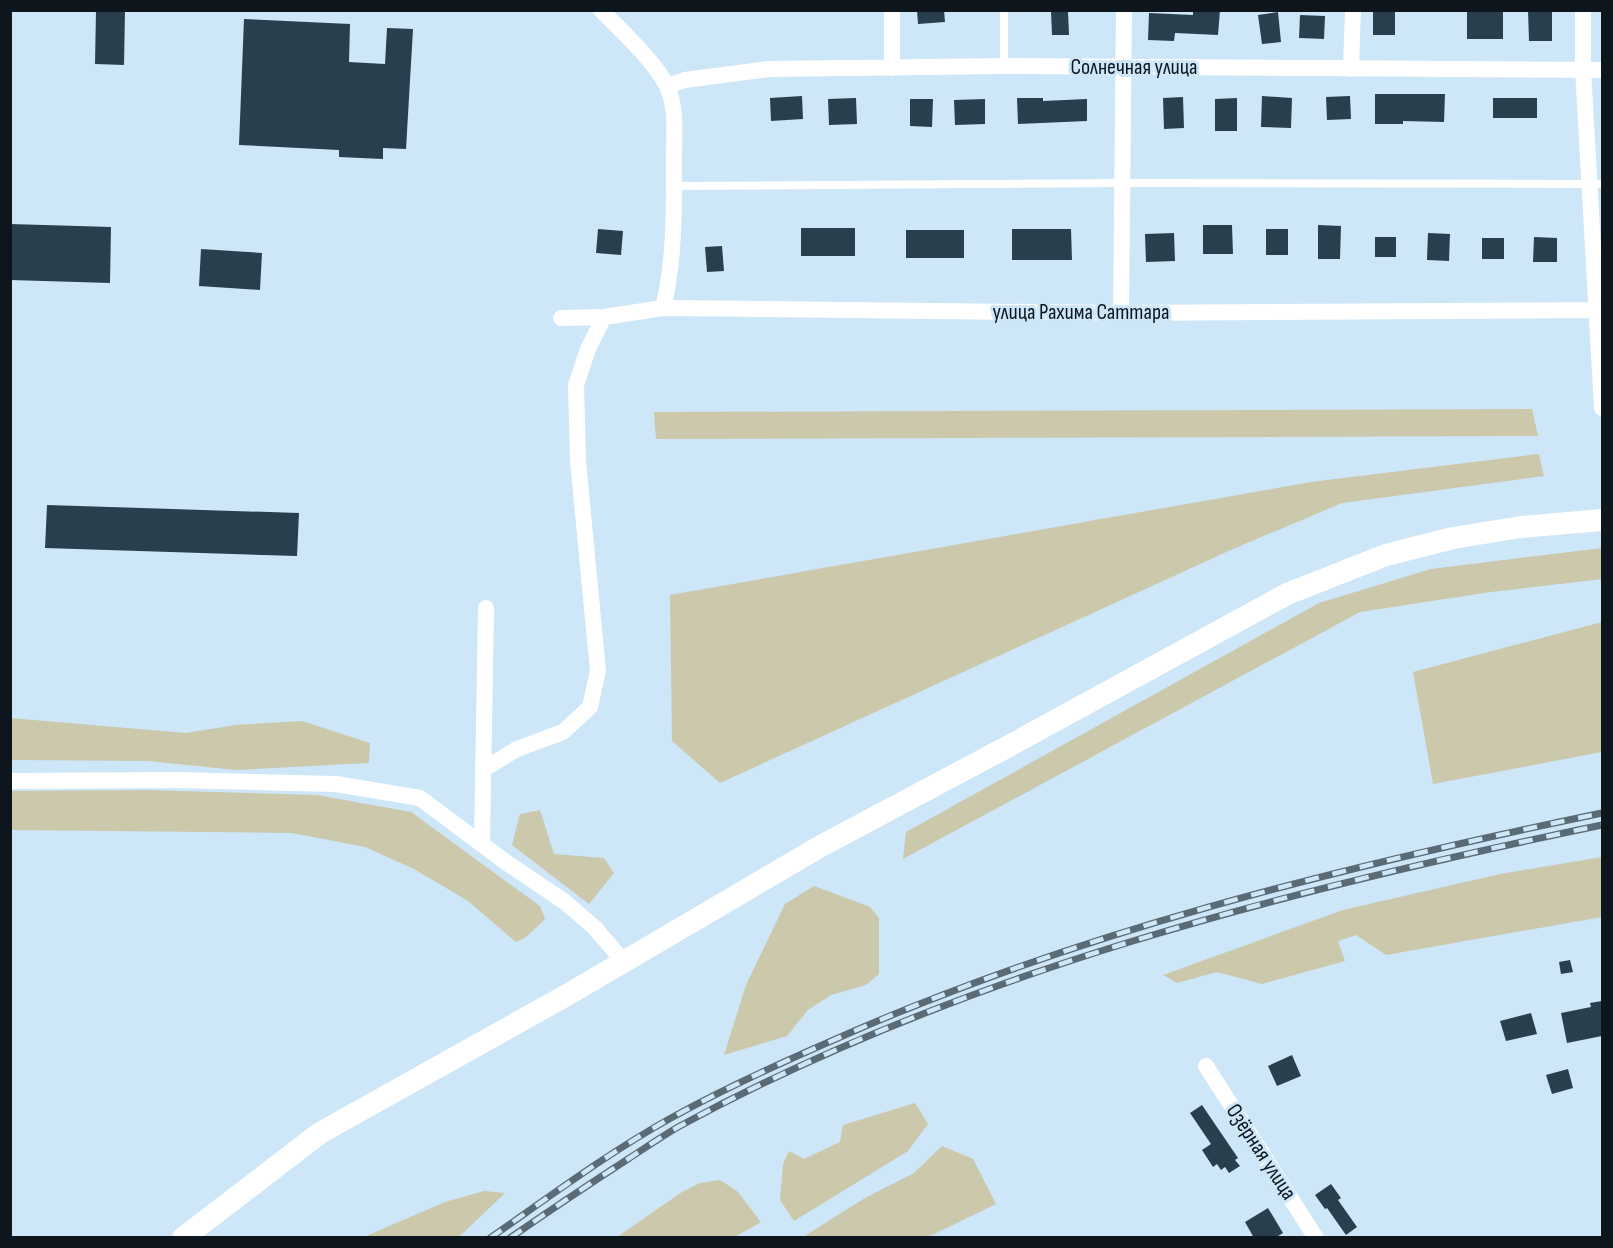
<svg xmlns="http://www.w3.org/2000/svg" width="1613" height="1248" viewBox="0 0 1613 1248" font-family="'Sofia Sans Condensed',sans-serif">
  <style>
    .green { fill: #cbc8ac }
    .building { fill: #2a3f4d }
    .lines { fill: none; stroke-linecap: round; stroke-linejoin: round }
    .service { stroke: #fff; stroke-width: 8 }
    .minor { stroke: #fff; stroke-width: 16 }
    .secondary { stroke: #fff; stroke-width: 22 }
    .rail-casing { stroke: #5b6b76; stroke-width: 7 }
    .rail { stroke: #cde6f8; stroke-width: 4.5; stroke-dasharray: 14; stroke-linecap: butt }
    .labels { text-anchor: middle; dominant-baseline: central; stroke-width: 6; stroke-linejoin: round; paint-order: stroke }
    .street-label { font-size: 22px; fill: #0d161d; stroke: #cde6f8 }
  </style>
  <rect width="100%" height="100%" fill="#cde6f8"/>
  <path class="green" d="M 1532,409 L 1538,436 L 656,439 L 654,412 Z
    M 1539,454 L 1544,476 L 1342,503 L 1233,549 L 720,783 L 672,741 L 670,595 L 1311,482 Z
    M 1602,548 L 1602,579 L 1491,592 L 1360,612 L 903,859 L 906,832 L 1319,603 L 1431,569 Z
    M 1602,622 L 1602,752 L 1433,784 L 1413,672 Z
    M 10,718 L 186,733 L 235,725 L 302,721 L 370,743 L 369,763 L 236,770 L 148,761 L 11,760 Z
    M 148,790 L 317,795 L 411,812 L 540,906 L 545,919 L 525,938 L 516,942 L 468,901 L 414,869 L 365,847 L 292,833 L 11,830 L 11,791 Z
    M 540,810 L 554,854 L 604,858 L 614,873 L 589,904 L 512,845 L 520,814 Z
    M 1602,857 L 1602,917 L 1386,955 L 1356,935 L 1338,941 L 1345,961 L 1262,984 L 1217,972 L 1177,983 L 1163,975 L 1343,910 L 1500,874 Z
    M 814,886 L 870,907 L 879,918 L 879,974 L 866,985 L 831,995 L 808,1010 L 787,1036 L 724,1055 L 746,985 L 785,904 Z
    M 915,1103 L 928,1124 L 908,1151 L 794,1221 L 780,1200 L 783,1164 L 789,1151 L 804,1159 L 840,1142 L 843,1125 Z
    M 942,1146 L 973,1159 L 996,1204 L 928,1237 L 803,1237 L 865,1198 L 914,1173 Z
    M 720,1180 L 737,1191 L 761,1222 L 735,1237 L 617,1237 L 682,1192 L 700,1183 Z
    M 484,1191 L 505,1193 L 459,1237 L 364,1237 L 445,1202 Z"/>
  <path class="building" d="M 96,10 L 125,10 L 124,65 L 95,64 Z
    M 917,10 L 944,10 L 945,22 L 918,24 Z
    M 1193,10 L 1220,10 L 1218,35 L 1175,33 L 1174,41 L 1148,40 L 1149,13 L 1193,15 Z
    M 1373,10 L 1395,10 L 1395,35 L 1373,35 Z
    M 1528,10 L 1552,10 L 1552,41 L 1529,41 Z
    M 1051,11 L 1068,11 L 1069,35 L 1052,35 Z
    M 1278,12 L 1281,42 L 1262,44 L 1258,15 Z
    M 1467,12 L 1503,12 L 1503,39 L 1467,39 Z
    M 1300,15 L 1325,16 L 1324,39 L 1299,38 Z
    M 244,19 L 350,24 L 349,62 L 385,64 L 387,28 L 413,29 L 406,149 L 383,148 L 383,159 L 339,157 L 339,150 L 239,145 Z
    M 1375,94 L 1445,94 L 1444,122 L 1403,121 L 1403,124 L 1375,124 Z
    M 802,96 L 803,119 L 771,121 L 770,98 Z
    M 1262,96 L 1292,98 L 1291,128 L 1261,127 Z
    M 1350,96 L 1351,119 L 1327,120 L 1326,97 Z
    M 1183,97 L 1184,128 L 1164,129 L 1163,98 Z
    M 856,98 L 857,124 L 829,125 L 828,99 Z
    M 1017,98 L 1043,98 L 1043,101 L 1087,99 L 1087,121 L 1018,124 Z
    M 1237,98 L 1237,131 L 1215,131 L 1215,99 Z
    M 1493,98 L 1537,98 L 1537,118 L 1493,118 Z
    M 910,99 L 933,99 L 932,127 L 910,126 Z
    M 985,99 L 985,124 L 955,125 L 954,100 Z
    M 10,224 L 111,227 L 110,283 L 10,280 Z
    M 1203,225 L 1232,225 L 1233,254 L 1203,254 Z
    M 1318,225 L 1341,226 L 1340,259 L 1318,259 Z
    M 801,228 L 855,228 L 855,256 L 801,256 Z
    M 598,229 L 623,231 L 621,255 L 596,253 Z
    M 1012,229 L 1071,229 L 1072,260 L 1012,260 Z
    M 1266,229 L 1288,229 L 1288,255 L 1266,255 Z
    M 906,230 L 964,230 L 964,258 L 906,258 Z
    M 1174,233 L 1175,261 L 1146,262 L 1145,234 Z
    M 1428,233 L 1450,234 L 1449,261 L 1427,260 Z
    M 1375,237 L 1396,237 L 1396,257 L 1375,257 Z
    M 1534,237 L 1557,238 L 1557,262 L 1533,262 Z
    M 1482,238 L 1504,238 L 1504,259 L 1482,259 Z
    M 722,246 L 724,271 L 707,272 L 705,247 Z
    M 201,249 L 262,253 L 260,290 L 199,286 Z
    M 47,505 L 299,513 L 297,556 L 45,548 Z
    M 1570,960 L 1573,972 L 1561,974 L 1559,962 Z
    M 1602,1001 L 1602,1036 L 1567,1043 L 1561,1013 L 1591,1007 L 1590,1003 Z
    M 1531,1013 L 1537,1034 L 1506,1041 L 1500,1021 Z
    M 1292,1055 L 1301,1076 L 1277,1086 L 1268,1066 Z
    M 1568,1069 L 1573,1088 L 1552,1094 L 1546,1075 Z
    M 1202,1105 L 1238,1158 L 1235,1160 L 1240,1166 L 1229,1173 L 1225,1167 L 1221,1170 L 1217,1164 L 1213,1167 L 1202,1150 L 1211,1144 L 1190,1113 Z
    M 1331,1184 L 1341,1198 L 1338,1200 L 1357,1227 L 1346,1235 L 1327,1208 L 1325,1209 L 1315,1195 Z
    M 1268,1208 L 1283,1233 L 1275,1238 L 1254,1238 L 1245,1222 Z"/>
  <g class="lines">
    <path class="service" d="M 1004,66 L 1004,10
      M 674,186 L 1123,183 L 1602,184"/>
    <path class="minor" d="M 601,10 C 620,29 655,62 667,86 C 677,108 674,134 674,158 C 674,208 675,260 663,308
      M 1583,10 L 1583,70 L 1602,408
      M 892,68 L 892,10
      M 1351,69 L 1353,10
      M 667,86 L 685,80 L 769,69 L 1004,66 L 1602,70
      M 1121,313 L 1124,10
      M 561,318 L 604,317 L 663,308 L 1121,313 L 1602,310
      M 484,769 L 517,749 L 563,732 L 590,707 L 598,671 L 578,461 L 576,385 L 588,349 L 604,317
      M 10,781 L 178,780 L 336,784 L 420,798 L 507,863 L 565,902 L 594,927 L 624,962
      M 482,843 L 486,608
      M 1206,1066 L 1316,1238"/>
    <path class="secondary" d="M 183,1238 L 320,1133 L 567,995 L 821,846 L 1007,747 L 1287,594 L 1386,555 L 1453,538 L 1521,527 L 1602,520"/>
    <g class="rail-casing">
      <path id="rail" d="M 490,1238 C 549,1197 608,1153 671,1118 C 722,1090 776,1065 829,1042 C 1073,933 1341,867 1602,813
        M 510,1238 C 549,1211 588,1185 628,1159 C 645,1148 661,1137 678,1127 C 963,972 1287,890 1602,825"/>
    </g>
    <use href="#rail" class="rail"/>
  </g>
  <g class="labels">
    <g class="street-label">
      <text x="1134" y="67">Солнечная улица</text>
      <text x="1081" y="312">улица Рахима Саттара</text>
      <text transform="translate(1261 1152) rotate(57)">Озёрная улица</text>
    </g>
  </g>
  <rect width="1613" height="1248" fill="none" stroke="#0d161d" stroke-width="24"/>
</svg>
